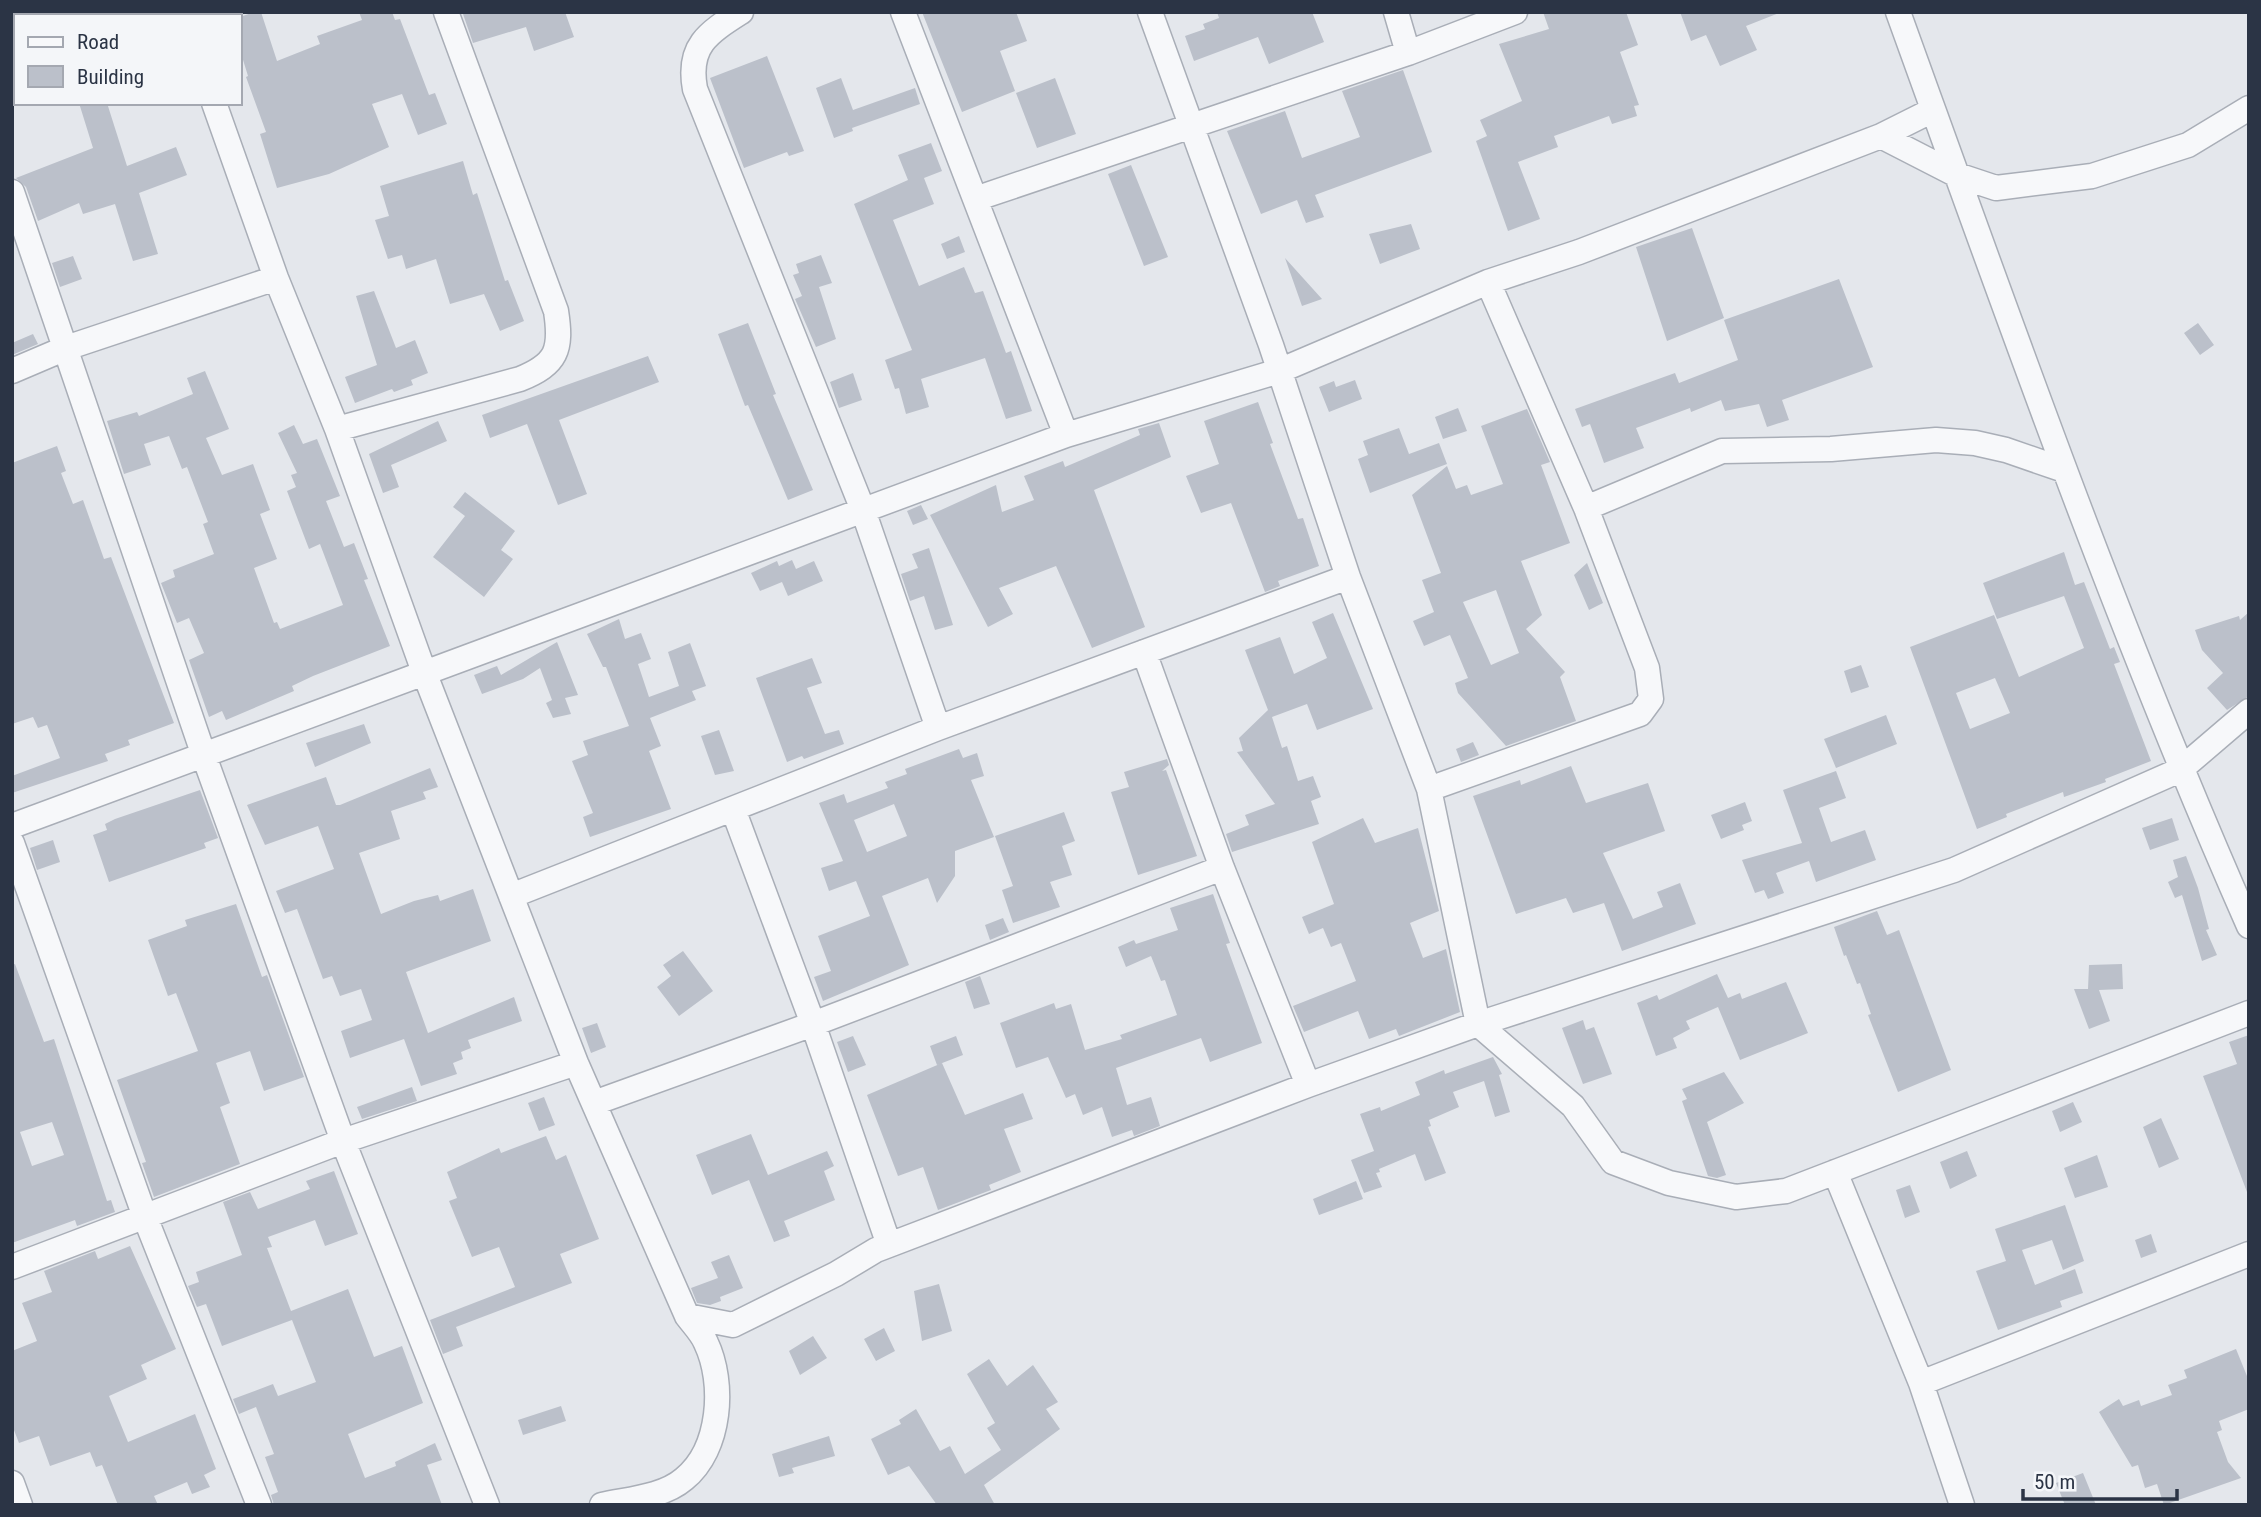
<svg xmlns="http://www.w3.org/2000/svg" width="2261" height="1517" viewBox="0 0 2261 1517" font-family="'Roboto Condensed',sans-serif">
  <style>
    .building { fill: #bbc0ca; fill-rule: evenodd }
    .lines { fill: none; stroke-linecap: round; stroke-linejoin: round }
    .street-casing { stroke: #a9aeb7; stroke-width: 27 }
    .street { stroke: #f7f8fa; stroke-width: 24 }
  </style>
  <rect width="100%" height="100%" fill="#e4e7ec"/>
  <path class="building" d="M 254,12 L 261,12 L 277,61 L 320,44 L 317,36 L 362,20 L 359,12 L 392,12 L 395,20 L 400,19 L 429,95 L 435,93 L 447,124 L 418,135 L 402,94 L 372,104 L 389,147 L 329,174 L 277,188 L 260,134 L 266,132 L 246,77 L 248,76 L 240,50 L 240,17 Z
    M 469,12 L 565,12 L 574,37 L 534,51 L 526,27 L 473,43 L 463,14 Z
    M 922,12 L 1016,12 L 1027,41 L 1000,51 L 1015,91 L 962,112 Z
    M 1217,12 L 1312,12 L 1324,42 L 1269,64 L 1258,37 L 1194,61 L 1185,36 L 1205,29 L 1203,24 L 1219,18 Z
    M 1543,12 L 1626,12 L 1638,45 L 1620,52 L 1639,105 L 1634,106 L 1637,116 L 1612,124 L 1609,116 L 1554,136 L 1558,147 L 1518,162 L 1540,219 L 1508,231 L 1476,141 L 1487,136 L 1480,120 L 1522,101 L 1499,44 L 1549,29 Z
    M 1680,12 L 1779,12 L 1779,13 L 1746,26 L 1757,50 L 1720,66 L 1706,35 L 1691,41 Z
    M 767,56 L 804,151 L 789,156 L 787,152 L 744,168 L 710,78 Z
    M 1403,70 L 1432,152 L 1315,195 L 1324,217 L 1306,223 L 1297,200 L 1261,214 L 1227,131 L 1285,111 L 1302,158 L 1360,137 L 1342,91 Z
    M 841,78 L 853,110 L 915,88 L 920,104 L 852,128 L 853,131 L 834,138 L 816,88 Z
    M 1055,78 L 1076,134 L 1037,148 L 1016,93 Z
    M 79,103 L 107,103 L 127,166 L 176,147 L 187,175 L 139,193 L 158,254 L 133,261 L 115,204 L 83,214 L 79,203 L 38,221 L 26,187 L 16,178 L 93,148 Z
    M 931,143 L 942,171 L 924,178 L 934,204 L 893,220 L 919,286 L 964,267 L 975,293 L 983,291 L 1006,353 L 1011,351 L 1032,411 L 1006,419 L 985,358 L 921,379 L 929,407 L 906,414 L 899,388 L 895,389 L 885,360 L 912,350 L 854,204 L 908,180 L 898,155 Z
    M 463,161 L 473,195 L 477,193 L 505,281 L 508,280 L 524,321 L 500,331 L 484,294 L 450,304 L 436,259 L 406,269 L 402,255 L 388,259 L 375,220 L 389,216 L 380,186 Z
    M 1131,165 L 1168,257 L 1144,266 L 1108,174 Z
    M 1411,224 L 1420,249 L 1380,264 L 1369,234 Z
    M 1692,228 L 1724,318 L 1667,341 L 1636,247 Z
    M 959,236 L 965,252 L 947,259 L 941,244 Z
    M 821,255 L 832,283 L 819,287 L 836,339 L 816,347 L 795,299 L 802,296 L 793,275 L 799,273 L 796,264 Z
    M 73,256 L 82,279 L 60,287 L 52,263 Z
    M 1285,258 L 1322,299 L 1302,306 Z
    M 1839,279 L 1873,367 L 1782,400 L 1789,420 L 1767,427 L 1759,404 L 1725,411 L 1721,400 L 1691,412 L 1690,408 L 1636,428 L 1644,448 L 1604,463 L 1590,424 L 1582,427 L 1575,409 L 1675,373 L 1679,383 L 1738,360 L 1724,320 Z
    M 374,291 L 396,348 L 415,340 L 428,373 L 411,380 L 413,385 L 394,392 L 392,389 L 355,403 L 345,377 L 377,365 L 356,296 Z
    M 748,323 L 776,394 L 773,395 L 813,490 L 788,500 L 748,405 L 745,406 L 718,334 Z
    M 2198,323 L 2214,345 L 2200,355 L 2184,333 Z
    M 33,334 L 38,344 L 12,355 L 12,343 Z
    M 648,356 L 659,382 L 559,420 L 587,494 L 558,505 L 527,424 L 490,438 L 482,415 Z
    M 205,371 L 229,429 L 206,438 L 222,475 L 253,464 L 270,510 L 260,514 L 277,559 L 254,568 L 274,623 L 277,622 L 280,629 L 343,605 L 320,544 L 309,549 L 287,491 L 296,487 L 291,475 L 297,473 L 278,433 L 294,425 L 303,444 L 317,439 L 340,496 L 326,501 L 344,547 L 354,543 L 368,579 L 364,580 L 390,646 L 313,676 L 292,686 L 294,691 L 226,720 L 222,711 L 209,717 L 189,660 L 204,653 L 189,618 L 177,623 L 161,583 L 175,577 L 173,570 L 214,554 L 203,524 L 208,522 L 187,467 L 182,469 L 169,436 L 144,444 L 151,465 L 124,474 L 107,421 L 137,412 L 139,416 L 193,394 L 187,378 Z
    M 853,373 L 862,400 L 839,408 L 830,382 Z
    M 1355,380 L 1362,399 L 1329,412 L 1319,387 L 1334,381 L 1336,387 Z
    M 1258,402 L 1273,443 L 1270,444 L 1298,519 L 1303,518 L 1319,566 L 1278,581 L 1280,586 L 1265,592 L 1231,503 L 1201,513 L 1186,476 L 1219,464 L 1204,421 Z
    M 1458,408 L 1467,431 L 1443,439 L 1435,417 Z
    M 1527,409 L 1550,462 L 1541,465 L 1570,543 L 1521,561 L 1542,615 L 1526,629 L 1565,672 L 1560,677 L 1576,721 L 1506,746 L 1458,693 L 1455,683 L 1468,678 L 1450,635 L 1424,646 L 1413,621 L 1434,612 L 1422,580 L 1441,573 L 1412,495 L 1447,466 L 1456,489 L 1467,485 L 1471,495 L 1503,484 L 1481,426 ZM 1496,590 L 1519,653 L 1491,665 L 1463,602 Z
    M 438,421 L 447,441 L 391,465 L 399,487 L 383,493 L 369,454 Z
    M 1159,423 L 1171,457 L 1094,490 L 1145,627 L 1092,648 L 1056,566 L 999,588 L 1013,614 L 988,627 L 930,515 L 996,485 L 1002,512 L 1034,500 L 1024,476 L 1063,461 L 1065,467 L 1140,435 L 1138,429 Z
    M 1399,428 L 1409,454 L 1439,443 L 1447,464 L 1370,493 L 1358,459 L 1368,455 L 1363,441 Z
    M 57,446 L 66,471 L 61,473 L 73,504 L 83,500 L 104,559 L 111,557 L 174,723 L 128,740 L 130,745 L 105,754 L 108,761 L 12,793 L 12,776 L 60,758 L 47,725 L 38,728 L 33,717 L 12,724 L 12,463 Z
    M 465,492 L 515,531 L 501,550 L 513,559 L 484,597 L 433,557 L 465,516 L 453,507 Z
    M 921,505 L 928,519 L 913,525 L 907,511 Z
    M 929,548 L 953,625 L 935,630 L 924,596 L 910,601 L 901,574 L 918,568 L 912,554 Z
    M 2064,552 L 2075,585 L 2084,582 L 2110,649 L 2114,647 L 2120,662 L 2114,664 L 2151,761 L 2105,779 L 2106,782 L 2064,797 L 2063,792 L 2006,814 L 2007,817 L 1977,829 L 1910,647 L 1994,615 L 2019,677 L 2084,648 L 2064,596 L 1997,619 L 1983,583 ZM 1995,678 L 2010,713 L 1970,729 L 1956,693 Z
    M 792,560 L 796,569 L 814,561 L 823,581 L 788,596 L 782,582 L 760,591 L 751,573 L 777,561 L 779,566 Z
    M 1587,563 L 1603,603 L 1589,610 L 1574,575 Z
    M 2249,612 L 2249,696 L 2227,710 L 2207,688 L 2223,673 L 2202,650 L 2195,630 L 2239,616 L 2240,620 Z
    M 1333,613 L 1373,709 L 1317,730 L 1307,704 L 1272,717 L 1282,748 L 1287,746 L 1298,781 L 1313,776 L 1321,797 L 1311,801 L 1319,824 L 1232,852 L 1226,834 L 1249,825 L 1245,815 L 1275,804 L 1237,752 L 1243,751 L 1239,738 L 1268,710 L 1245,650 L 1280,637 L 1294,674 L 1327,658 L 1312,622 Z
    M 619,619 L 625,639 L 641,633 L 651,659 L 638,664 L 649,697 L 679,686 L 668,652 L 690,643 L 706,686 L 692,691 L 696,700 L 650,718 L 661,746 L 649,751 L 671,809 L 590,837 L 583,817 L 593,813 L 572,761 L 588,755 L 583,741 L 629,726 L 606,667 L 603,667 L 587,634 Z
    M 557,642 L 578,695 L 565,698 L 571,714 L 553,718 L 546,703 L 552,700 L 540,668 L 523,679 L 482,694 L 474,675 L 497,666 L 501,675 Z
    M 812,658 L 822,683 L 807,688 L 825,734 L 839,730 L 844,744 L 804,759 L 802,756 L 787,762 L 756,678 Z
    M 1861,665 L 1869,687 L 1851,693 L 1844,671 Z
    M 1886,715 L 1897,744 L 1836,768 L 1824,739 Z
    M 364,724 L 371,743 L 315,767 L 306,743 Z
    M 719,730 L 734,771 L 715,775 L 701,736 Z
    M 1473,742 L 1479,755 L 1461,762 L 1456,749 Z
    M 959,749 L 963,758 L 977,753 L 984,776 L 971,780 L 994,837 L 955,851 L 955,876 L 937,903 L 928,878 L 882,896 L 909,965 L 823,1001 L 814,977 L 831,971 L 818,936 L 870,916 L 856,881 L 829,891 L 821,868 L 843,861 L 819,803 L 844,794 L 847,803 L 888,788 L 885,782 L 907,774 L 905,769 ZM 894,804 L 907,836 L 867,852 L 854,820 Z
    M 1167,759 L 1169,765 L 1162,771 L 1166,770 L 1197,856 L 1138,875 L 1111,792 L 1129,787 L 1124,772 Z
    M 1571,766 L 1586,803 L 1648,783 L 1665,831 L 1603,853 L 1633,919 L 1663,907 L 1657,892 L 1680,883 L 1696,924 L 1622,951 L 1604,903 L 1573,913 L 1566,898 L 1516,914 L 1473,796 L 1520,780 L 1521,785 Z
    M 430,768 L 438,787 L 423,792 L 426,799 L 391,811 L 400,839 L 359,853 L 381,914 L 414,901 L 438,895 L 440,901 L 473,889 L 491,941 L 406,972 L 428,1033 L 514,997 L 522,1021 L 468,1040 L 471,1048 L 461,1052 L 463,1059 L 453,1063 L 457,1074 L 421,1086 L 404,1039 L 350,1058 L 341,1031 L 372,1020 L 361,989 L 340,996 L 332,976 L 323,979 L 297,909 L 285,913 L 276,891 L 334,869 L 318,826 L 265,845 L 247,805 L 326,777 L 336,805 L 340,805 Z
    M 1836,771 L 1846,798 L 1819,808 L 1831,842 L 1865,830 L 1876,860 L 1816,882 L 1809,861 L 1776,873 L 1784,893 L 1768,899 L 1764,890 L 1755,893 L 1742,860 L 1802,843 L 1783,790 Z
    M 200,790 L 218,838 L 204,843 L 206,848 L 109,882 L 93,835 L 107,830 L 105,824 L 115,819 Z
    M 1745,802 L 1752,821 L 1742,825 L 1744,830 L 1721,839 L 1711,815 Z
    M 1064,812 L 1075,841 L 1062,846 L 1072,875 L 1050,882 L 1060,907 L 1013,923 L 1002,890 L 1013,886 L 995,836 Z
    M 1363,818 L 1375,843 L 1418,828 L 1439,911 L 1410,923 L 1423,958 L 1446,949 L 1460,1012 L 1399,1036 L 1396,1029 L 1369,1039 L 1358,1011 L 1304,1032 L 1293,1006 L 1356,981 L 1341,943 L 1331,947 L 1323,928 L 1309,934 L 1302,917 L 1334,904 L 1312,842 Z
    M 2172,818 L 2179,840 L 2150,850 L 2142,828 Z
    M 53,840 L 60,862 L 37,870 L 30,848 Z
    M 2186,856 L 2198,888 L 2209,929 L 2206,930 L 2217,955 L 2202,961 L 2182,895 L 2175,898 L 2168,882 L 2178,877 L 2173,860 Z
    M 1213,894 L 1230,943 L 1226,944 L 1262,1043 L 1210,1062 L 1201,1038 L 1116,1068 L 1127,1105 L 1151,1097 L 1160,1126 L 1134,1136 L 1132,1130 L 1112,1137 L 1102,1107 L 1083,1115 L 1075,1094 L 1066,1098 L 1048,1057 L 1016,1068 L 1000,1023 L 1054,1003 L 1056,1009 L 1071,1004 L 1085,1050 L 1122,1039 L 1120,1035 L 1177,1015 L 1165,980 L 1161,981 L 1151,956 L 1126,967 L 1118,947 L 1134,940 L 1136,944 L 1178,930 L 1170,908 Z
    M 236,904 L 262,977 L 267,975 L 304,1077 L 264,1091 L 250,1051 L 216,1063 L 230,1103 L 220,1107 L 240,1164 L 154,1197 L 142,1163 L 146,1162 L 117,1080 L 198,1051 L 176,993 L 168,996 L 148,940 L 187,926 L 185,920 Z
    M 1877,911 L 1887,935 L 1899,930 L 1951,1070 L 1898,1092 L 1868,1015 L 1871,1014 L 1860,983 L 1857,984 L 1846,955 L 1844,956 L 1834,927 Z
    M 1003,918 L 1009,932 L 990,940 L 985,925 Z
    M 683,951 L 713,991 L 679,1016 L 657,987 L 671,976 L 663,965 Z
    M 15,964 L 44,1042 L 54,1039 L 107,1201 L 111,1200 L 115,1212 L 77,1226 L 75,1220 L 12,1243 L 12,965 ZM 52,1122 L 64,1155 L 32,1166 L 20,1132 Z
    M 2122,964 L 2123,989 L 2099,990 L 2110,1021 L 2089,1029 L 2074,989 L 2088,989 L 2089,965 Z
    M 1717,974 L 1728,998 L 1740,993 L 1742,999 L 1786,982 L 1808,1033 L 1740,1060 L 1718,1007 L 1686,1021 L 1690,1029 L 1673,1038 L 1677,1048 L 1656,1056 L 1637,1003 L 1657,995 L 1659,1000 Z
    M 980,976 L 990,1004 L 974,1009 L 965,982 Z
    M 1583,1020 L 1586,1030 L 1594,1027 L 1612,1074 L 1583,1084 L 1562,1028 Z
    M 597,1023 L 606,1047 L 591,1053 L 582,1028 Z
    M 2249,1035 L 2249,1192 L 2247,1192 L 2203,1076 L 2237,1064 L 2229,1042 Z
    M 853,1036 L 866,1065 L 848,1072 L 837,1042 Z
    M 956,1036 L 963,1055 L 937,1065 L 930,1046 Z
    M 1493,1057 L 1502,1074 L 1499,1075 L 1510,1112 L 1495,1117 L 1484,1081 L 1453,1092 L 1459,1107 L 1429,1120 L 1431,1126 L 1428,1127 L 1446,1173 L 1425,1181 L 1415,1154 L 1379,1169 L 1380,1172 L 1376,1173 L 1382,1187 L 1364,1193 L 1351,1160 L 1374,1151 L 1360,1114 L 1380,1107 L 1381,1111 L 1420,1095 L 1415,1082 L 1444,1070 L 1445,1074 Z
    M 942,1063 L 965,1115 L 1023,1093 L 1033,1119 L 1004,1129 L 1021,1172 L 989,1185 L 991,1190 L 938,1210 L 923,1167 L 898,1176 L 867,1095 Z
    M 1724,1072 L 1744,1103 L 1707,1122 L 1726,1175 L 1717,1178 L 1708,1176 L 1682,1101 L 1687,1099 L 1682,1089 Z
    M 412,1087 L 417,1101 L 362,1119 L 357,1107 Z
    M 544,1097 L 555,1125 L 539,1131 L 528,1103 Z
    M 2073,1102 L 2082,1122 L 2060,1132 L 2052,1111 Z
    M 2161,1118 L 2179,1159 L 2159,1168 L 2143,1127 Z
    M 751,1134 L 768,1175 L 827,1151 L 834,1166 L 824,1171 L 835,1200 L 784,1221 L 790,1236 L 774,1242 L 749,1180 L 712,1195 L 696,1155 Z
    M 546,1136 L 556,1160 L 566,1155 L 599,1239 L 560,1254 L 572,1283 L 456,1327 L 463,1346 L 443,1354 L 430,1320 L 515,1287 L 499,1247 L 472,1257 L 449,1201 L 457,1198 L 447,1172 L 499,1148 L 501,1153 Z
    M 1967,1151 L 1977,1176 L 1950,1189 L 1940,1162 Z
    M 2097,1155 L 2108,1187 L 2075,1198 L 2064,1168 Z
    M 334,1171 L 358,1234 L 325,1246 L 315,1220 L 268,1237 L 272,1247 L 267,1248 L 291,1311 L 348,1289 L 374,1357 L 402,1346 L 423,1403 L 348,1434 L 365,1478 L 396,1466 L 395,1462 L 435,1443 L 442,1460 L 427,1465 L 442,1505 L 274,1505 L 271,1495 L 278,1492 L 265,1457 L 274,1454 L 256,1407 L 239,1414 L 233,1399 L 273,1384 L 278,1396 L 316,1382 L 292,1320 L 222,1346 L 206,1304 L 197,1307 L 188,1286 L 199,1282 L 196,1272 L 242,1255 L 223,1202 L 250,1192 L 258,1209 L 310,1189 L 306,1181 Z
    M 1356,1181 L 1363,1199 L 1319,1215 L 1313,1199 Z
    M 1910,1185 L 1920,1212 L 1905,1218 L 1896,1190 Z
    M 2065,1205 L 2084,1261 L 2063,1270 L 2052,1240 L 2022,1250 L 2035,1285 L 2075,1269 L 2083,1293 L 2060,1301 L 2062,1307 L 1998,1330 L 1976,1271 L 2006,1261 L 1995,1229 Z
    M 2151,1234 L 2157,1252 L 2141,1258 L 2135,1240 Z
    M 130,1246 L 176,1349 L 141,1365 L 147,1379 L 109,1396 L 128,1442 L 195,1414 L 216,1469 L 204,1475 L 210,1487 L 192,1494 L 187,1482 L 154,1496 L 158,1505 L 118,1505 L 102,1465 L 96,1467 L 90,1452 L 50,1466 L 39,1436 L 19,1443 L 12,1425 L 12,1351 L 37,1341 L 22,1303 L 52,1292 L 44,1271 L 95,1251 L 98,1259 Z
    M 729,1255 L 743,1288 L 720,1297 L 721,1301 L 710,1305 L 697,1303 L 691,1288 L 718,1278 L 711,1262 Z
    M 939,1284 L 952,1331 L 922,1341 L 914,1291 Z
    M 884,1328 L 895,1351 L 876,1361 L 864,1339 Z
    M 813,1336 L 827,1358 L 800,1375 L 789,1351 Z
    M 2236,1349 L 2249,1381 L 2249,1409 L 2219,1421 L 2222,1430 L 2217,1432 L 2228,1462 L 2241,1478 L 2164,1505 L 2157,1484 L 2145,1488 L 2138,1465 L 2132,1467 L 2099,1412 L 2119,1399 L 2123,1406 L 2139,1400 L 2141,1406 L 2172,1395 L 2168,1385 L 2187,1378 L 2184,1370 Z
    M 989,1359 L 1007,1386 L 1033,1365 L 1058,1402 L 1046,1409 L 1060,1429 L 984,1485 L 995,1505 L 937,1505 L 909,1466 L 888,1475 L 871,1439 L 901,1424 L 899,1420 L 916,1409 L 940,1451 L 950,1446 L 965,1474 L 1001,1450 L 987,1428 L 995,1423 L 967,1374 Z
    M 561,1406 L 566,1421 L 523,1435 L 518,1420 Z
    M 829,1436 L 835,1456 L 792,1468 L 794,1473 L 779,1477 L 772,1454 Z
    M 2083,1473 L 2096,1505 L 2065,1505 L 2056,1483 Z"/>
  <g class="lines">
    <g class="street-casing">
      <path id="street" d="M 182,12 L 183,16
        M 741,12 C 708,33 687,46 695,89 L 863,510 L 938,728
        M 903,12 L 1066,435
        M 1150,12 L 1271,345 L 1348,577 L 1429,789 L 1478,1024 L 1573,1106 L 1613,1162 L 1669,1183 L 1736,1197 L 1786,1191 L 2249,1013
        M 1396,12 L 1408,53
        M 1898,12 C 2009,319 2117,627 2249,926
        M 214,103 L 276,278 L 337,429 L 424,672 L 576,1063 L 687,1316 C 693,1324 702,1333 706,1343 C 725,1383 721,1449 684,1479 C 663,1497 629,1499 602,1505
        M 1881,136 L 1933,110
        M 12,192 L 204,756 L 343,1141 L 487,1505
        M 975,199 L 1408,53 L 1515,12
        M 12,371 L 66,348 L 276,278
        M 337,429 L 520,379 C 557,364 562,350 556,311 L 446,12
        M 1586,508 L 1722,451 L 1831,449 L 1936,440 L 1975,443 L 2006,450 L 2064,470
        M 1144,652 L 1222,868 L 1308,1085
        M 1429,789 L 1640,714 L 1651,699 L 1647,668 L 1586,508 L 1488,282
        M 733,809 L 813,1024 L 889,1245
        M 12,826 L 1066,435 L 1279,371 L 1488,282 L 1579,252 L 1881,136 L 1957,175 L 1996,188 L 2092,176 L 2188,145 L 2249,108
        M 12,843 L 145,1217 L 259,1505
        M 511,896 L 938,728 L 1348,577
        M 594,1103 L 813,1024 L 1222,868
        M 1835,1172 L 1921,1383 L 1962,1505
        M 12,1267 L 343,1141 L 576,1063
        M 687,1316 L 733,1325 L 836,1274 L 876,1250 L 1308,1085 L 1478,1024 L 1954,870 L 2180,770 L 2249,711
        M 1921,1383 L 2249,1254
        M 12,1483 L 20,1505"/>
    </g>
    <use href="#street" class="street"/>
  </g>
  <rect width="2261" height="1517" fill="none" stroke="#2b3445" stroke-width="28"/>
  <rect x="14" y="14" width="228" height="91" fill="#f4f6f9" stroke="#a4a8b1" stroke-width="2"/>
  <rect x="28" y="37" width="35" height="10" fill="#f7f8fa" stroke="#a4a8b1" stroke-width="2"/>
  <text x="77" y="49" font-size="21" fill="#2b3445">Road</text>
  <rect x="28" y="66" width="35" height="21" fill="#bbc0ca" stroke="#a4a8b1" stroke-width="2"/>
  <text x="77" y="84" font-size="21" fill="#2b3445">Building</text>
  <path d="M2023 1489v10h154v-10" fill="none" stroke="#2b3445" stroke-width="3.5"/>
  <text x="2034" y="1489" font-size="21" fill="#2b3445" stroke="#f4f6f9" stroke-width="5" paint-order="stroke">50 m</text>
</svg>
